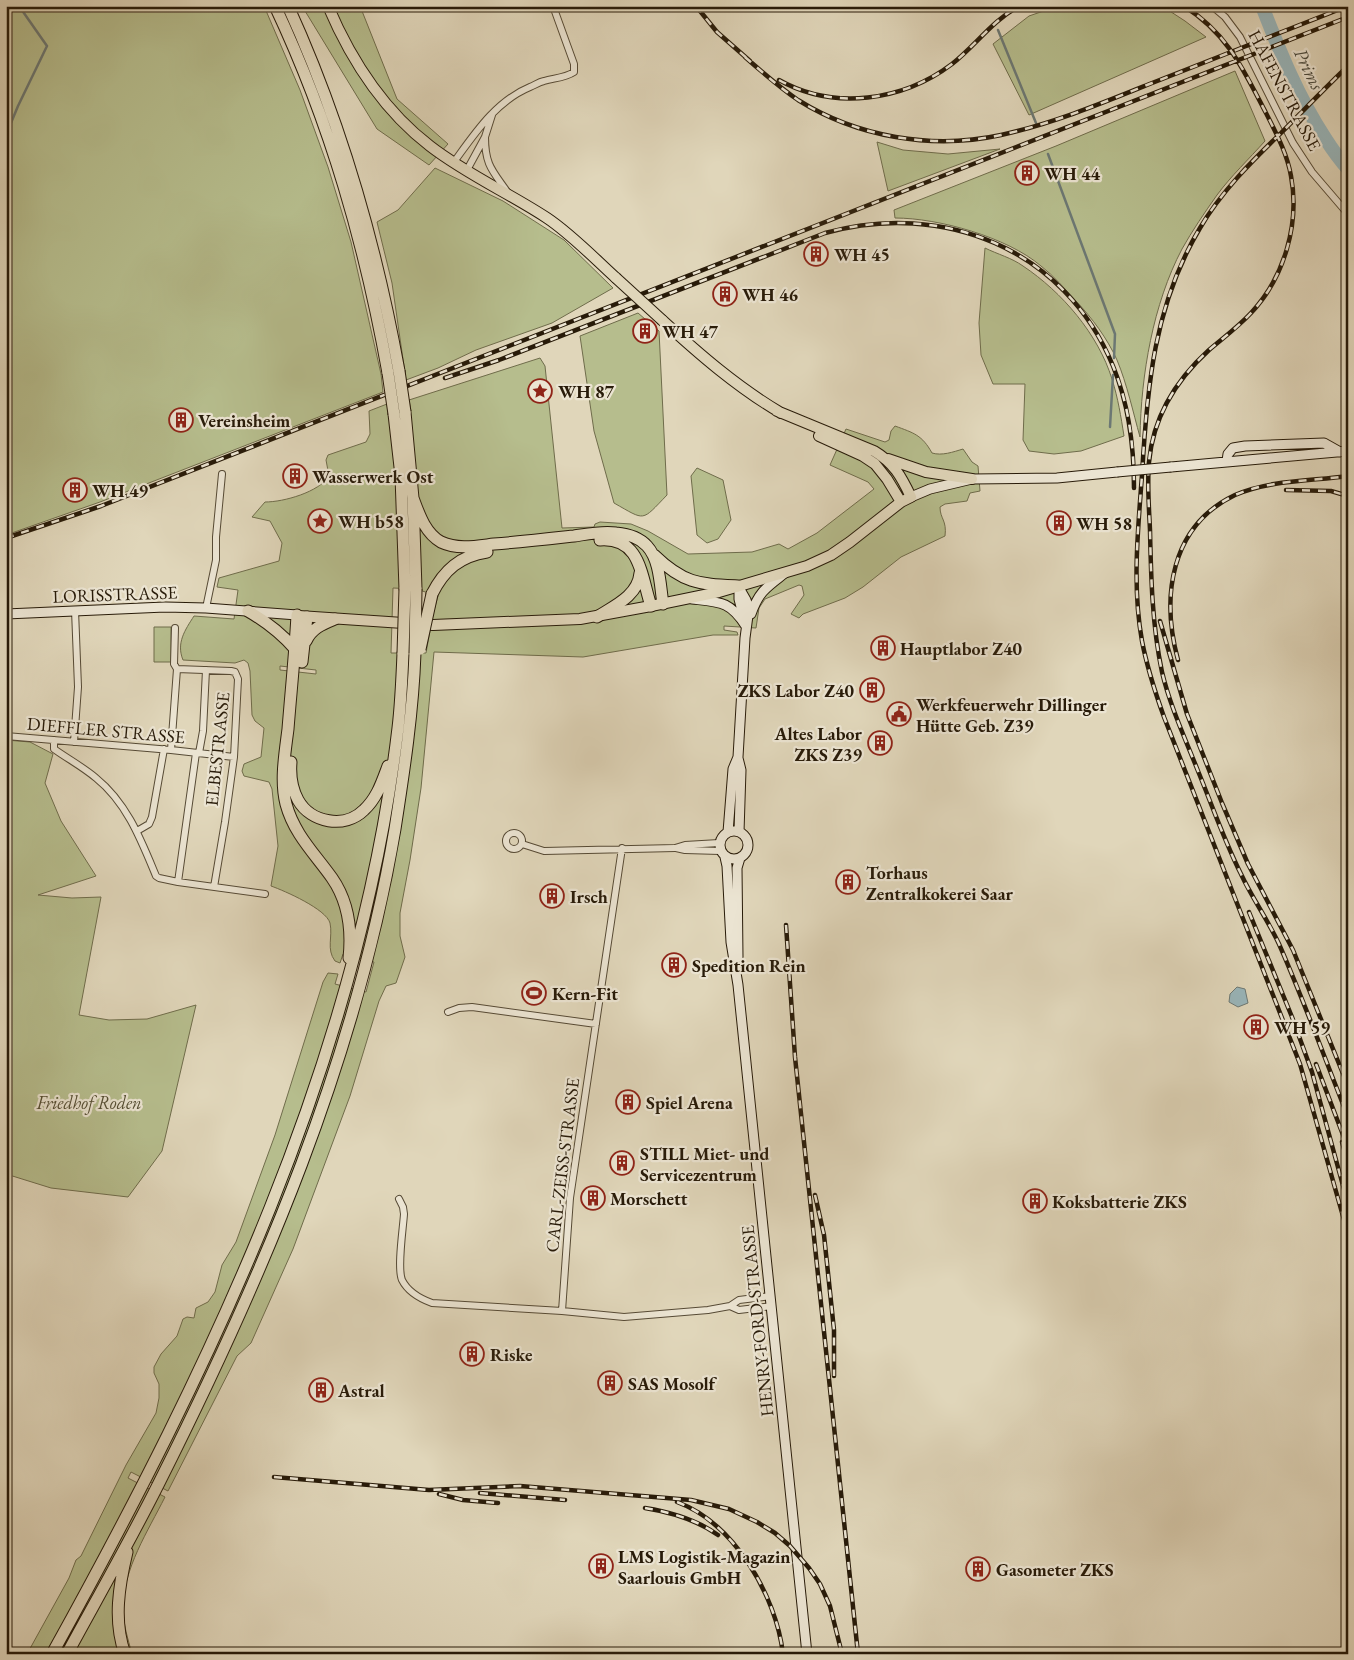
<svg xmlns="http://www.w3.org/2000/svg" width="1354" height="1660" viewBox="0 0 1354 1660" font-family="'EB Garamond',serif">
  <style>
    .green { fill: #b6bd8d; stroke: #6f6c4b; fill-rule: evenodd }
    .water { fill: #99b6bb; stroke: #6c7874 }
    .lines { fill: none; stroke-linecap: round; stroke-linejoin: round }
    .stream { stroke: #6c7874; stroke-width: 2.5 }
    .river { stroke: #99b6bb; stroke-width: 14 }
    .street-casing { stroke: #564a35; stroke-width: 8 }
    .secondary-casing { stroke: #281b09; stroke-width: 11 }
    .primary-casing { stroke: #281b09; stroke-width: 12 }
    .highway-casing { stroke: #281b09; stroke-width: 13 }
    .street { stroke: #ebe4d2; stroke-width: 6 }
    .secondary { stroke: #ebe4d2; stroke-width: 9 }
    .primary { stroke: #e0d6ba; stroke-width: 10 }
    .highway { stroke: #e0d6ba; stroke-width: 11 }
    .rail-casing { stroke: #281b09; stroke-width: 4.5 }
    .rail { stroke: #ebe4d2; stroke-width: 2.5; stroke-dasharray: 8; stroke-linecap: butt }
    .secondary-bridge-casing { stroke: #281b09; stroke-width: 11; stroke-linecap: butt }
    .primary-bridge-casing { stroke: #281b09; stroke-width: 12; stroke-linecap: butt }
    .highway-bridge-casing { stroke: #281b09; stroke-width: 13; stroke-linecap: butt }
    .secondary-bridge { stroke: #ebe4d2; stroke-width: 9 }
    .primary-bridge { stroke: #e0d6ba; stroke-width: 10 }
    .highway-bridge { stroke: #e0d6ba; stroke-width: 11 }
    .labels { text-anchor: middle; dominant-baseline: central; stroke-width: 4.5; stroke-linejoin: round; paint-order: stroke }
    .street-label { font-size: 18px; fill: #281b09; stroke: #ebe4d2 }
    .poi-label { font-size: 18px; font-weight: bold; fill: #281b09; stroke: #ebe4d2; text-anchor: start }
    .park-label { font-size: 18px; font-style: italic; fill: #534c31; stroke: #ebe4d2 }
    .water-label { font-size: 19px; font-style: italic; fill: #4a4a3e; stroke: #ebe4d2 }
  </style>
  <rect width="100%" height="100%" fill="#e0d6ba"/>
  <filter id="stains"><feTurbulence type="fractalNoise" baseFrequency=".004" numOctaves="4"/><feColorMatrix values="0 0 0 0 .2 0 0 0 0 .09 0 0 0 0 .02 0 0 0 .5 -.17"/></filter>
  <radialGradient id="worn" r=".72"><stop offset=".6" stop-color="#630" stop-opacity="0"/><stop offset="1" stop-color="#630" stop-opacity=".3"/></radialGradient>
  <path class="green" d="M 6,6 L 264,6 L 300,90 L 328,167 L 351,242 L 381,374 L 383,392 L 100,502 L 6,535 Z
    M 302,6 L 360,6 L 397,99 L 448,144 L 429,165 L 377,129 Z
    M 1058,6 L 1162,6 L 1185,21 L 1206,37 L 1029,115 L 993,44 L 1029,16 Z
    M 1235,71 L 1265,141 C 1249,159 1231,176 1217,195 C 1205,212 1192,231 1182,249 C 1153,304 1141,375 1140,437 C 1133,412 1127,384 1117,360 C 1107,338 1092,318 1076,301 C 1065,289 1054,276 1041,266 C 1007,237 938,218 895,218 L 894,210 L 1056,146 Z
    M 877,142 L 903,150 L 948,154 L 1000,149 L 888,191 Z
    M 435,168 L 503,201 L 564,240 L 613,288 L 552,323 L 476,350 L 438,368 L 406,380 L 392,283 L 377,222 L 398,210 Z
    M 985,248 C 997,254 1012,258 1023,266 C 1062,292 1098,334 1112,379 C 1118,398 1121,417 1124,436 L 1081,451 L 1054,454 L 1029,451 L 1023,440 L 1025,384 L 993,384 L 981,355 L 979,323 Z
    M 638,313 L 659,331 L 667,495 C 641,522 646,521 614,503 L 594,431 L 580,336 Z
    M 540,358 L 545,366 L 562,528 L 594,527 L 595,524 L 600,522 L 631,524 L 648,531 L 688,554 L 752,552 L 779,544 L 788,549 L 817,533 L 874,489 L 868,482 L 830,465 L 846,429 L 885,442 L 889,440 L 891,431 L 895,426 C 914,433 922,435 932,453 C 942,456 953,452 963,449 L 972,462 L 978,466 L 980,491 L 970,493 L 967,501 L 945,504 L 940,507 C 940,519 947,520 945,536 L 901,557 L 863,587 L 845,598 L 803,614 L 799,618 L 791,614 L 804,595 L 802,586 L 799,585 L 765,599 L 759,608 L 756,628 L 724,626 L 724,630 L 737,632 L 738,635 L 713,635 L 583,657 L 434,652 L 421,788 L 410,860 L 400,913 L 400,936 L 405,957 L 396,983 L 386,986 L 379,1001 L 350,1096 L 293,1249 L 251,1343 L 237,1356 L 168,1491 L 131,1472 L 128,1478 L 165,1497 C 148,1531 123,1569 123,1608 C 123,1624 128,1639 132,1654 L 27,1654 L 69,1578 L 76,1560 L 81,1556 L 126,1465 L 156,1413 L 159,1398 L 159,1384 L 154,1373 L 154,1367 L 161,1354 L 177,1336 L 183,1319 L 187,1317 L 194,1318 L 196,1308 L 208,1302 L 215,1292 L 222,1265 L 236,1242 L 275,1135 L 323,982 L 328,973 L 338,974 L 335,984 L 366,992 L 374,962 L 343,954 L 340,963 L 335,961 C 326,949 333,937 330,923 C 326,909 285,891 271,886 L 278,846 L 272,789 L 269,782 L 244,776 L 242,771 L 244,764 L 261,757 L 264,728 L 255,721 L 252,715 L 250,671 L 248,663 L 244,660 L 235,663 L 183,660 C 176,643 185,630 194,616 L 234,619 L 238,590 L 217,587 L 219,578 L 279,561 L 282,543 L 270,521 L 252,517 L 265,502 C 284,502 319,492 329,476 L 326,460 L 328,455 L 366,442 L 370,434 L 369,411 L 387,404 L 389,415 L 411,411 L 409,400 ZM 393,588 L 416,589 L 438,596 L 433,614 L 426,653 L 391,653 ZM 280,666 L 316,670 L 316,674 L 280,670 Z
    M 697,468 L 723,480 L 731,520 L 718,539 L 707,543 L 697,535 L 691,476 Z
    M 154,627 L 171,627 L 171,662 L 154,662 Z
    M 6,740 L 30,742 L 53,754 L 45,783 L 61,821 L 96,876 L 38,895 L 72,898 L 101,897 L 79,1015 L 109,1020 L 147,1019 L 196,1005 L 162,1151 L 128,1197 L 51,1188 L 6,1174 Z"/>
  <path class="water" d="M 1237,987 L 1245,989 L 1248,1003 L 1238,1007 L 1229,1002 L 1230,994 Z"/>
  <g class="lines">
    <path class="stream" d="M 998,30 L 1036,123
      M 6,135 L 18,106 L 47,46 L 19,6
      M 1048,154 L 1115,334 L 1114,358
      M 1110,427 L 1113,375"/>
    <path class="river" d="M 1262,6 C 1280,52 1298,97 1325,138 C 1332,149 1339,159 1348,169"/>
    <g class="street-casing">
      <path id="street" d="M 1212,6 L 1225,17 L 1240,37 L 1293,143 L 1312,172 L 1348,214
        M 485,137 C 485,166 493,171 508,193
        M 454,162 C 475,133 496,101 530,87 C 535,85 539,82 544,81 C 554,78 565,78 574,72 L 574,64 L 553,6
        M 467,170 L 485,137 L 492,115
        M 206,608 L 216,560 L 216,537 L 222,474
        M 177,669 L 231,671 L 235,672 L 238,679 L 234,757 L 225,822 L 214,887
        M 6,736 L 171,750 L 234,757
        M 54,740 L 54,749 C 68,759 83,767 96,778 C 127,803 141,840 156,876 L 159,878 L 178,882 L 265,894
        M 74,742 L 78,687 L 75,610
        M 171,750 L 177,669 L 174,664 L 175,628
        M 199,753 L 203,731 L 206,670
        M 137,831 L 149,824 L 152,817 L 164,749
        M506 841a8 8 0 1 1 16 0a8 8 0 1 1-16 0Z
        M 522,844 L 544,851 L 675,848 L 685,845 L 719,843
        M 676,848 L 685,850 L 720,851
        M 178,882 L 196,753
        M 448,1012 L 459,1008 L 472,1007 L 596,1024
        M 399,1199 L 403,1207 L 404,1214 C 403,1229 397,1268 402,1280 C 408,1292 421,1299 432,1303 L 562,1311 L 624,1317 L 708,1310 L 730,1306 L 739,1300 L 771,1296
        M 730,1306 L 739,1310 L 772,1306
        M 562,1311 L 570,1198 L 622,848"/>
    </g>
    <g class="secondary-casing">
      <path id="secondary" d="M 1227,461 L 1228,454 L 1233,448 L 1245,446 L 1324,443 L 1340,452
        M 1171,467 L 1348,451
        M 911,497 L 930,489 L 972,479 L 1057,478 L 1117,472
        M 739,589 L 739,599 L 744,618
        M 692,599 C 720,602 730,601 746,626
        M 6,614 L 165,607 L 206,608 L 297,615
        M 751,614 C 759,591 767,587 785,573
        M 738,758 L 741,770 L 739,832
        M720 845a14 14 0 1 1 28 0a14 14 0 1 1-28 0Z
        M 728,832 L 733,769 L 738,757 L 745,638 L 749,608 L 746,600 L 738,586
        M 725,857 L 727,866 L 731,942 L 738,985 L 807,1654
        M 738,957 L 737,868 L 740,858"/>
    </g>
    <g class="primary-casing">
      <path id="primary" d="M 328,6 C 351,60 383,110 430,146 C 466,174 509,193 547,218 C 571,234 594,258 616,278
        M 662,320 C 699,354 737,387 781,413
        M 819,436 L 863,456 L 875,464 L 887,479 L 901,502
        M 888,459 L 926,472 L 972,479
        M 299,616 L 433,625 L 580,619 L 651,606 L 719,592 L 807,566 L 831,555 L 850,542 L 901,502 L 911,497 C 901,476 894,463 874,451 L 777,411"/>
    </g>
    <g class="highway-casing">
      <path id="highway" d="M 275,6 C 331,125 365,245 388,373
        M 288,6 C 342,124 376,244 399,371
        M 405,412 L 413,498 L 416,589
        M 394,414 L 401,476 L 405,589
        M 413,498 C 419,514 425,533 441,542 C 458,550 477,546 494,544 C 521,542 547,539 574,536 C 588,534 602,531 616,533 C 627,534 639,537 647,546 C 660,560 660,585 663,604
        M 600,540 C 641,537 641,576 651,606
        M 654,555 C 684,584 699,584 738,586
        M 432,594 C 444,570 460,556 487,552
        M 248,611 C 267,622 281,633 295,649
        M 297,615 C 295,653 291,691 288,729 C 285,753 280,781 286,804 C 294,834 315,854 332,878 C 348,901 352,930 349,958
        M 597,617 C 614,606 638,596 640,573
        M 306,641 C 312,628 323,624 335,619
        M 302,662 L 307,617
        M 291,762 C 290,774 292,789 298,800 C 311,823 345,829 364,810 C 377,798 382,782 388,766
        M 52,1654 C 212,1365 359,1060 398,728 C 401,703 402,678 403,653
        M 67,1654 C 98,1597 130,1541 159,1483 C 263,1276 356,1059 395,829 C 404,771 413,712 415,653
        M 125,1654 C 113,1621 119,1585 127,1552"/>
    </g>
    <use href="#street" class="street"/>
    <use href="#secondary" class="secondary"/>
    <use href="#primary" class="primary"/>
    <use href="#highway" class="highway"/>
    <g class="rail-casing">
      <path id="rail" d="M 696,6 L 717,32 L 750,61
        M 942,6 L 970,9 L 1001,6
        M 1184,6 C 1228,34 1243,69 1266,113 C 1276,133 1287,153 1291,176 C 1300,224 1284,278 1251,313 C 1238,327 1223,338 1209,350 C 1176,380 1153,418 1149,462 C 1147,485 1149,507 1150,530 C 1151,577 1152,625 1162,672 C 1170,706 1185,738 1198,771 C 1212,805 1224,840 1241,874 C 1252,898 1268,920 1279,944 C 1304,1001 1325,1059 1348,1117
        M 745,57 C 762,72 779,87 798,100 C 857,137 932,150 1001,135 C 1051,124 1100,104 1147,85 C 1214,59 1281,32 1348,6
        M 1348,66 C 1325,88 1303,111 1281,133 C 1251,162 1221,192 1200,228 C 1154,305 1147,387 1142,475 C 1138,530 1132,586 1142,641 C 1147,667 1155,692 1164,717 L 1300,1064 L 1348,1234
        M 779,80 C 834,111 903,101 952,64 C 976,45 992,21 1019,6
        M 445,378 L 499,360 L 825,233 C 943,200 1065,249 1113,366 C 1129,405 1134,446 1134,488
        M 1286,490 L 1331,491 L 1348,496
        M 6,538 L 101,506 L 1348,17
        M 1160,621 L 1187,714 L 1222,803 L 1248,864 L 1293,950 L 1348,1086
        M 1178,660 C 1161,597 1170,526 1235,495 C 1269,480 1312,481 1348,476
        M 1249,912 L 1292,1017 L 1312,1072 L 1348,1204
        M 786,925 L 795,1057 L 858,1654
        M 1316,1064 L 1348,1148
        M 1342,1142 L 1348,1164
        M 815,1195 L 824,1235 L 834,1330 L 834,1376
        M 274,1477 L 429,1490 L 520,1486 L 691,1500 L 729,1509 L 757,1522 L 775,1533 L 790,1546 L 809,1568 L 820,1584 L 830,1606 L 842,1654
        M 480,1493 L 565,1500
        M 439,1494 L 463,1500 L 498,1503
        M 677,1502 C 734,1523 776,1595 783,1654
        M 645,1508 C 670,1512 697,1520 718,1535"/>
    </g>
    <use href="#rail" class="rail"/>
    <g class="secondary-bridge-casing">
      <path id="secondary-bridge" d="M 1117,472 L 1171,467"/>
    </g>
    <g class="primary-bridge-casing">
      <path id="primary-bridge" d="M 616,278 L 662,320"/>
    </g>
    <g class="highway-bridge-casing">
      <path id="highway-bridge" d="M 399,371 L 405,412
        M 388,373 L 394,414
        M 420,649 L 432,594
        M 403,653 L 405,589
        M 415,653 L 416,589"/>
    </g>
    <use href="#secondary-bridge" class="secondary-bridge"/>
    <use href="#primary-bridge" class="primary-bridge"/>
    <use href="#highway-bridge" class="highway-bridge"/>
  </g>
  <defs>
    <g id="building-ring" transform="scale(1.25)"><circle r="9.5" fill="#ebe4d2" stroke="#8f2418" stroke-width="1.5"/><path d="M-4-6H4V6H1V3H-1V6H-4ZM-2.5-4.3h1.7v1.8h-1.7ZM.8-4.3h1.7v1.8H.8ZM-2.5-1h1.7V.8h-1.7ZM.8-1h1.7V.8H.8Z" fill="#8f2418"/></g>
    <g id="sight-ring" transform="scale(1.25)"><circle r="9.5" fill="#ebe4d2" stroke="#8f2418" stroke-width="1.5"/><path d="M0-6L1.8-2.2L6-1.7L2.9 1.2L3.7 5.4L0 3.3L-3.7 5.4L-2.9 1.2L-6-1.7L-1.8-2.2Z" fill="#8f2418"/></g>
    <g id="civic-ring" transform="scale(1.25)"><circle r="9.5" fill="#ebe4d2" stroke="#8f2418" stroke-width="1.5"/><path d="M-.6-6.5H3V-4.5H.6V-3L4-1V1h2V6H-6V1h2V-1L-.6-3ZM-1.2 2.5V6h2.4V2.5Z" fill="#8f2418"/></g>
    <g id="stadium-ring" transform="scale(1.25)"><circle r="9.5" fill="#ebe4d2" stroke="#8f2418" stroke-width="1.5"/><path d="M0-5a6.5 5 0 1 0 0 10a6.5 5 0 1 0 0-10ZM-3.5-1.8h7v3.6h-7Z" fill="#8f2418"/></g>
  </defs>
  <g fill-rule="evenodd">
    <use href="#building-ring" x="1027" y="173"/>
    <use href="#building-ring" x="816" y="254"/>
    <use href="#building-ring" x="725" y="294"/>
    <use href="#building-ring" x="645" y="331"/>
    <use href="#sight-ring" x="540" y="391"/>
    <use href="#building-ring" x="181" y="420"/>
    <use href="#building-ring" x="295" y="476"/>
    <use href="#building-ring" x="75" y="490"/>
    <use href="#sight-ring" x="320" y="521"/>
    <use href="#building-ring" x="1059" y="523"/>
    <use href="#building-ring" x="883" y="648"/>
    <use href="#building-ring" x="872" y="690"/>
    <use href="#civic-ring" x="899" y="714"/>
    <use href="#building-ring" x="880" y="743"/>
    <use href="#building-ring" x="848" y="882"/>
    <use href="#building-ring" x="552" y="896"/>
    <use href="#building-ring" x="674" y="965"/>
    <use href="#stadium-ring" x="534" y="993"/>
    <use href="#building-ring" x="1256" y="1027"/>
    <use href="#building-ring" x="628" y="1102"/>
    <use href="#building-ring" x="622" y="1163"/>
    <use href="#building-ring" x="593" y="1198"/>
    <use href="#building-ring" x="1035" y="1201"/>
    <use href="#building-ring" x="472" y="1354"/>
    <use href="#building-ring" x="610" y="1383"/>
    <use href="#building-ring" x="321" y="1390"/>
    <use href="#building-ring" x="601" y="1566"/>
    <use href="#building-ring" x="978" y="1569"/>
  </g>
  <g class="labels">
    <g class="street-label">
      <text transform="translate(1285 90) rotate(62)">HAFENSTRASSE</text>
      <text transform="translate(115 594) rotate(-2)">LORISSTRASSE</text>
      <text transform="translate(106 730) rotate(5)">DIEFFLER STRASSE</text>
      <text transform="translate(217 749) rotate(-84)">ELBESTRASSE</text>
      <text transform="translate(562 1165) rotate(-83)">CARL-ZEISS-STRASSE</text>
      <text transform="translate(757 1321) rotate(-96)">HENRY-FORD-STRASSE</text>
    </g>
    <g class="poi-label">
      <text x="1044" y="173">WH 44</text>
      <text x="834" y="254">WH 45</text>
      <text x="742" y="294">WH 46</text>
      <text x="662" y="331">WH 47</text>
      <text x="558" y="391">WH 87</text>
      <text x="198" y="420">Vereinsheim</text>
      <text x="312" y="476">Wasserwerk Ost</text>
      <text x="92" y="490">WH 49</text>
      <text x="338" y="521">WH b58</text>
      <text x="1076" y="523">WH 58</text>
      <text x="900" y="648">Hauptlabor Z40</text>
      <text x="854" y="690" text-anchor="end">ZKS Labor Z40</text>
      <text x="916" y="704">Werkfeuerwehr Dillinger<tspan x="916" dy="21">Hütte Geb. Z39</tspan></text>
      <text x="862" y="733" text-anchor="end">Altes Labor<tspan x="862" dy="21">ZKS Z39</tspan></text>
      <text x="866" y="872">Torhaus<tspan x="866" dy="21">Zentralkokerei Saar</tspan></text>
      <text x="570" y="896">Irsch</text>
      <text x="692" y="965">Spedition Rein</text>
      <text x="552" y="993">Kern-Fit</text>
      <text x="1274" y="1027">WH 59</text>
      <text x="646" y="1102">Spiel Arena</text>
      <text x="640" y="1153">STILL Miet- und<tspan x="640" dy="21">Servicezentrum</tspan></text>
      <text x="610" y="1198">Morschett</text>
      <text x="1052" y="1201">Koksbatterie ZKS</text>
      <text x="490" y="1354">Riske</text>
      <text x="628" y="1383">SAS Mosolf</text>
      <text x="338" y="1390">Astral</text>
      <text x="618" y="1556">LMS Logistik-Magazin<tspan x="618" dy="21">Saarlouis GmbH</tspan></text>
      <text x="996" y="1569">Gasometer ZKS</text>
    </g>
    <g class="park-label">
      <text x="89" y="1102">Friedhof Roden</text>
    </g>
    <g class="water-label">
      <text transform="translate(1309 69) rotate(64)">Prims</text>
    </g>
  </g>
  <rect width="1354" height="1660" fill="none" stroke="#e0d6ba" stroke-width="25"/>
  <rect x="8" y="8" width="1339" height="1645" fill="none" stroke="#281b09" stroke-width="2.5"/>
  <rect x="12" y="12" width="1329" height="1635" fill="none" stroke="#281b09"/>
  <rect width="100%" height="100%" filter="url(#stains)"/>
  <rect width="100%" height="100%" fill="url(#worn)"/>
</svg>
